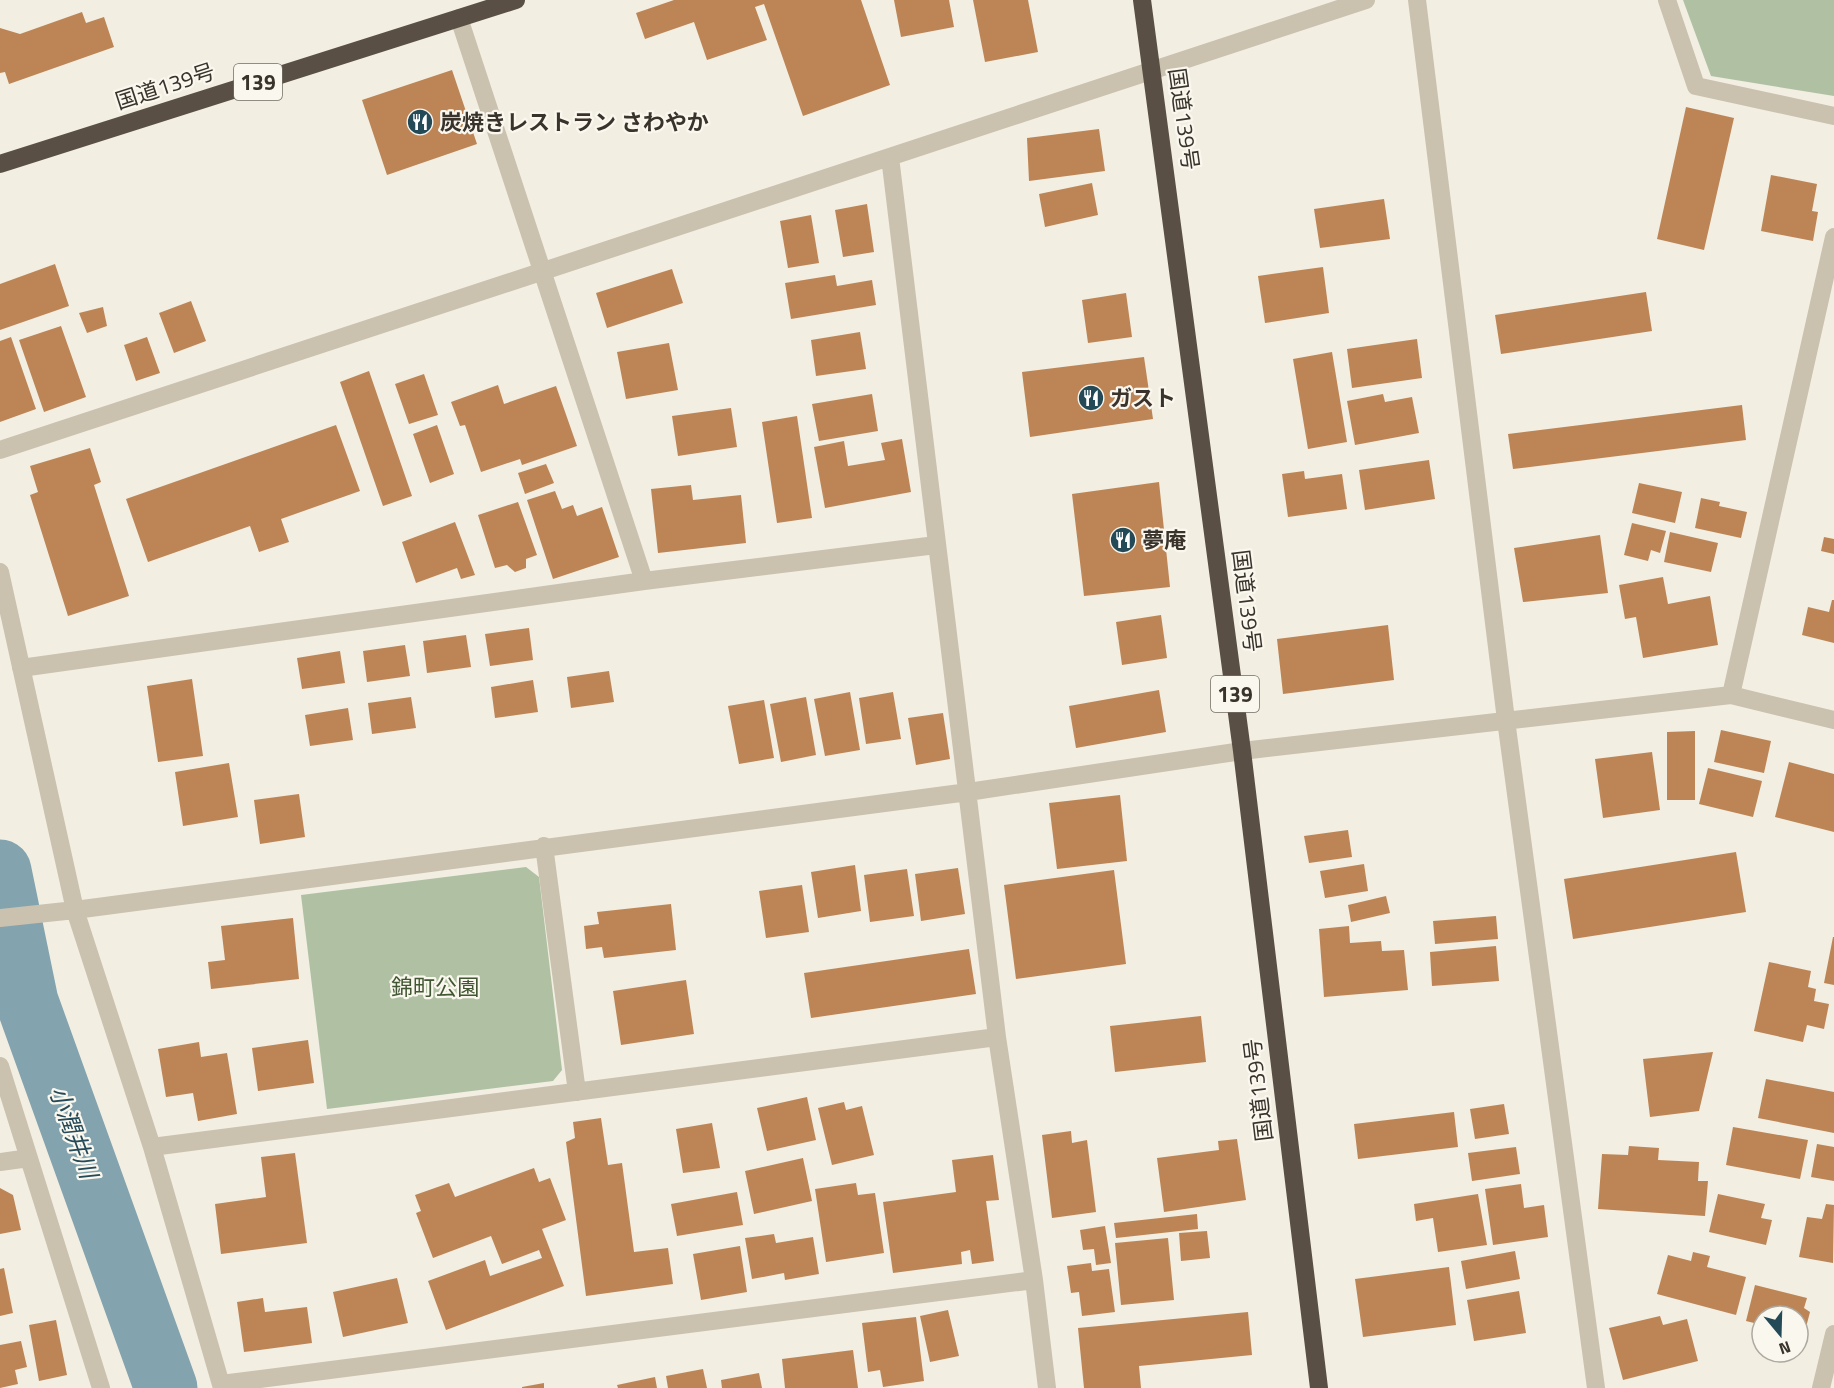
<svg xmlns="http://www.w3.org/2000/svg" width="1834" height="1388" viewBox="0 0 1834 1388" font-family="'Titillium Web','Noto Sans JP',sans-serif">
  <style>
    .green { fill: #b0c1a3 }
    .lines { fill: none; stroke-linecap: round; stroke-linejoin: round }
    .river { stroke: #83a3ae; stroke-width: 63 }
    .building { fill: #bd8555 }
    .street { stroke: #cac1af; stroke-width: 18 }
    .highway { stroke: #5a4f44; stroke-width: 18 }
    .labels { text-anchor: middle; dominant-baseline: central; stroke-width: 4.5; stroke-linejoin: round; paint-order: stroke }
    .shield { fill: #faf7ef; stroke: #736e66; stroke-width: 1.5 }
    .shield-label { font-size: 21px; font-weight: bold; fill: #39332c }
    .street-label { font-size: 22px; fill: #39332c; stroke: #faf7ef }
    .poi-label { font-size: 22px; font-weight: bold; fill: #39332c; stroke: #faf7ef; text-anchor: start }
    .park-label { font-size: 22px; fill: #415632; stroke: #faf7ef }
    .water-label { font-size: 24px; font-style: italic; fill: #244a58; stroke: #faf7ef }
  </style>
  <rect width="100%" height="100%" fill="#f2eee2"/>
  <path class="green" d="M 1683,0 L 1834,0 L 1834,96 L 1711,76 Z
    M 526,867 L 539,877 L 562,1070 L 553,1081 L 327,1109 L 301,895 Z"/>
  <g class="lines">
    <path class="river" d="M 0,871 L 27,1002 L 166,1388"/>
  </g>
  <path class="building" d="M 674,0 L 861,0 L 890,85 L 803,116 L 764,4 L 755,7 L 767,40 L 707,60 L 694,22 L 645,39 L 636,13 Z
    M 894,0 L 949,0 L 954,27 L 901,37 Z
    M 973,0 L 1028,0 L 1038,52 L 985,62 Z
    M 82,12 L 86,23 L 104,17 L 114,47 L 9,84 L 5,72 L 0,73 L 0,28 L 20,34 Z
    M 452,70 L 477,144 L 387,175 L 362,100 Z
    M 1686,107 L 1734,118 L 1704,250 L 1657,239 Z
    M 1099,129 L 1105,171 L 1029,181 L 1027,138 Z
    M 1771,175 L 1817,184 L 1812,211 L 1818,212 L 1813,241 L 1761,231 Z
    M 1092,183 L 1098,215 L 1045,227 L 1039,194 Z
    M 1384,199 L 1390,239 L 1320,248 L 1314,209 Z
    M 867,204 L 874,252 L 843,257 L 835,210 Z
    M 811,215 L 819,263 L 788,268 L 780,221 Z
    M 55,264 L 69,306 L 0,330 L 0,284 Z
    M 1323,267 L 1329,313 L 1265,323 L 1258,276 Z
    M 672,269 L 683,303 L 607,328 L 596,293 Z
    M 835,275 L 837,286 L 872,280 L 876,305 L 791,319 L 785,283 Z
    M 1646,292 L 1652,331 L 1501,354 L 1495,315 Z
    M 1126,293 L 1132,337 L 1088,343 L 1082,300 Z
    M 191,301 L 206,341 L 174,353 L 159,313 Z
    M 103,307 L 107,326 L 87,333 L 79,313 Z
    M 61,326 L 86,397 L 44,412 L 19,340 Z
    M 860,332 L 866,369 L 816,376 L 811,340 Z
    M 11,337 L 36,409 L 0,422 L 0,341 Z
    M 147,337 L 160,373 L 136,381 L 124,345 Z
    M 1417,339 L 1422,378 L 1352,388 L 1347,349 Z
    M 669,343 L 678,390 L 626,399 L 617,352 Z
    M 1332,352 L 1347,442 L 1308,449 L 1293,359 Z
    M 1144,357 L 1153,419 L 1030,437 L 1022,372 Z
    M 369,371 L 412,496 L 383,506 L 340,382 Z
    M 424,374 L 438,415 L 409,424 L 395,384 Z
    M 498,385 L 504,404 L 556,386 L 577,446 L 522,465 L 520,459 L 481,472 L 465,425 L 460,426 L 451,402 Z
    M 872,394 L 878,431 L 819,441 L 812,404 Z
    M 1383,394 L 1385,402 L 1412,397 L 1419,433 L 1355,445 L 1347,401 Z
    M 1742,405 L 1746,440 L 1513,469 L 1508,434 Z
    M 731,408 L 737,447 L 678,456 L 672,416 Z
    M 797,416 L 812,518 L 777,523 L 762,422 Z
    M 336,425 L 360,491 L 281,519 L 289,542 L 259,552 L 250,526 L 148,562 L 126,499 Z
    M 437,425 L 454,474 L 430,483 L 413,434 Z
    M 902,439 L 911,492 L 825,508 L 814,447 L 844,441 L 848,466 L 885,460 L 881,443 Z
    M 90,448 L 101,482 L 94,485 L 129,596 L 68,616 L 30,495 L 38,492 L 30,466 Z
    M 1429,460 L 1435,499 L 1365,510 L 1359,470 Z
    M 546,464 L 554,483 L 525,494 L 518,473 Z
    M 1304,471 L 1305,479 L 1342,474 L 1347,509 L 1288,517 L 1282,474 Z
    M 1159,482 L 1170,587 L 1084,596 L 1072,494 Z
    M 1639,483 L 1682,492 L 1675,523 L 1632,513 Z
    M 691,485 L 693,500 L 741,495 L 746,543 L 658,553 L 651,489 Z
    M 555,491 L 562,509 L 573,505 L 577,516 L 602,507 L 619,557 L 553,579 L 527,500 Z
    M 1701,498 L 1720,502 L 1719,506 L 1747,512 L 1741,538 L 1695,528 Z
    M 518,502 L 537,555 L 526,559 L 526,568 L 515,572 L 507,565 L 495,568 L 478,515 Z
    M 455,522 L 475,575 L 461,579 L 457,568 L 416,583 L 402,542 Z
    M 1632,523 L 1666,531 L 1660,553 L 1651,550 L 1648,561 L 1624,555 Z
    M 1670,532 L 1718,543 L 1711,572 L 1664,562 Z
    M 1600,535 L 1608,593 L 1523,602 L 1514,548 Z
    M 1824,537 L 1834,539 L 1834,554 L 1821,551 Z
    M 1663,577 L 1668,604 L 1710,596 L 1718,645 L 1643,658 L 1636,617 L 1625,619 L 1619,585 Z
    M 1832,600 L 1834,600 L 1834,643 L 1802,635 L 1808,607 L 1829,612 Z
    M 1161,615 L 1167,658 L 1122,665 L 1116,622 Z
    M 1388,625 L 1394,680 L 1283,694 L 1277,639 Z
    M 529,628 L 533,660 L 490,666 L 485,634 Z
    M 466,635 L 471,667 L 427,673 L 423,641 Z
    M 405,645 L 410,676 L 367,682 L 363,651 Z
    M 340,651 L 345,683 L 302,689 L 297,658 Z
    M 609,671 L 614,702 L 571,708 L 567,677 Z
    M 192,679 L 203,756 L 158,762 L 147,686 Z
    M 533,680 L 538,712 L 495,718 L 491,687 Z
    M 1159,690 L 1166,732 L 1076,748 L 1069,706 Z
    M 850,692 L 860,750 L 825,756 L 814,699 Z
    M 893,692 L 901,739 L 866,744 L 859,698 Z
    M 411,697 L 416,728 L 372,734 L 368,703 Z
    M 806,697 L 816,755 L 781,762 L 770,704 Z
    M 764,700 L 774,758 L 739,764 L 728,706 Z
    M 348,708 L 353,740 L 310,746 L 305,715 Z
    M 943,713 L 950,759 L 916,765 L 908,718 Z
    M 1721,730 L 1771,741 L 1764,773 L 1714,762 Z
    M 1695,731 L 1695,800 L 1667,800 L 1667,732 Z
    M 1652,752 L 1660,810 L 1603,818 L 1595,759 Z
    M 1789,762 L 1834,774 L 1834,832 L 1775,817 Z
    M 229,763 L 238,817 L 183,826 L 175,772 Z
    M 1708,768 L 1762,781 L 1753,817 L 1699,804 Z
    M 299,794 L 305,837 L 260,844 L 254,800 Z
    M 1120,795 L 1127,861 L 1057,869 L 1049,803 Z
    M 1348,830 L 1352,857 L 1309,863 L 1304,836 Z
    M 1736,852 L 1746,912 L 1573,939 L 1564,879 Z
    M 1364,864 L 1368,891 L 1325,898 L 1320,871 Z
    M 855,865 L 861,911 L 818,918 L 811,872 Z
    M 958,868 L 965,914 L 921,921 L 915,874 Z
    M 907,869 L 914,916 L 870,922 L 864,875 Z
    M 1114,870 L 1126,964 L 1016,979 L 1004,885 Z
    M 802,885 L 809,932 L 766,938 L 759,891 Z
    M 1386,896 L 1390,913 L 1351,922 L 1348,905 Z
    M 671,904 L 676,950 L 604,958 L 602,947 L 586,949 L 584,926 L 599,924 L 597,912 Z
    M 1496,916 L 1498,939 L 1435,944 L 1433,921 Z
    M 293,918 L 299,979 L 211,989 L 208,962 L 225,960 L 221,926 Z
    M 1349,926 L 1350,943 L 1381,941 L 1382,951 L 1404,950 L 1408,990 L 1324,997 L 1319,929 Z
    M 1833,937 L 1834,937 L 1834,985 L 1824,983 Z
    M 1496,946 L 1499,981 L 1432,986 L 1430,952 Z
    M 969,949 L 976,994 L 811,1018 L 804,973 Z
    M 1769,962 L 1811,971 L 1808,987 L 1816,989 L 1814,1001 L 1829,1004 L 1824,1029 L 1807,1025 L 1803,1042 L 1754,1031 Z
    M 686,980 L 694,1034 L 621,1045 L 613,991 Z
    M 1201,1016 L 1206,1062 L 1115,1072 L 1110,1026 Z
    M 308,1040 L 314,1083 L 258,1091 L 252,1048 Z
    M 199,1042 L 201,1057 L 227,1053 L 237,1114 L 198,1121 L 193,1093 L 166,1097 L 158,1049 Z
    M 1713,1052 L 1699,1111 L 1650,1117 L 1643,1059 Z
    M 1766,1079 L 1834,1092 L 1834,1133 L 1758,1118 Z
    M 807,1097 L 816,1140 L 767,1151 L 757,1108 Z
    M 844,1102 L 846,1110 L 862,1106 L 874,1155 L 832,1165 L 818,1108 Z
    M 1504,1104 L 1509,1134 L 1475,1139 L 1470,1109 Z
    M 1454,1112 L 1458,1147 L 1358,1159 L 1354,1124 Z
    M 601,1118 L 608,1165 L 622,1163 L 634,1252 L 668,1248 L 673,1284 L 586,1296 L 566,1142 L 575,1138 L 573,1122 Z
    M 712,1123 L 720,1168 L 683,1173 L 676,1129 Z
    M 1733,1127 L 1808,1140 L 1800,1179 L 1726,1165 Z
    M 1071,1131 L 1072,1143 L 1087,1140 L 1096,1212 L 1052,1218 L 1042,1135 Z
    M 1237,1139 L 1246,1200 L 1164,1212 L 1157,1158 L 1219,1150 L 1218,1141 Z
    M 1817,1144 L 1834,1147 L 1834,1181 L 1811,1177 Z
    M 1629,1146 L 1659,1148 L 1658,1160 L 1699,1162 L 1698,1181 L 1708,1181 L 1705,1216 L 1598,1209 L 1602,1154 L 1628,1155 Z
    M 1516,1147 L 1520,1174 L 1472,1181 L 1468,1153 Z
    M 295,1153 L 307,1243 L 221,1254 L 215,1204 L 266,1197 L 261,1157 Z
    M 993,1155 L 999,1200 L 986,1201 L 994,1261 L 972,1264 L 970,1250 L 961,1252 L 962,1264 L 893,1273 L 883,1202 L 956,1192 L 952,1160 Z
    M 803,1158 L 812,1201 L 754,1214 L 745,1171 Z
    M 534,1168 L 539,1182 L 550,1178 L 566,1220 L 542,1229 L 564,1286 L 446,1330 L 428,1281 L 485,1260 L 490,1276 L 542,1258 L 539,1250 L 502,1264 L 491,1236 L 433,1258 L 416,1213 L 421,1211 L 415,1195 L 449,1183 L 455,1197 Z
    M 856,1183 L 858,1195 L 875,1193 L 884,1253 L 826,1262 L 815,1189 Z
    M 1521,1184 L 1524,1208 L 1544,1205 L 1548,1237 L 1493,1245 L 1485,1189 Z
    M 0,1188 L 13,1195 L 21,1230 L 0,1234 Z
    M 737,1192 L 743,1225 L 677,1236 L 671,1204 Z
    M 1478,1194 L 1487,1245 L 1438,1252 L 1433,1218 L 1416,1221 L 1414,1204 Z
    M 1718,1194 L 1765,1204 L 1761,1218 L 1772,1220 L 1766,1245 L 1709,1232 Z
    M 1826,1204 L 1834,1205 L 1833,1263 L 1799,1257 L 1807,1217 L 1822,1219 Z
    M 1197,1214 L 1198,1229 L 1116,1238 L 1114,1223 Z
    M 1105,1226 L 1111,1263 L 1096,1265 L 1094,1249 L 1083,1250 L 1080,1230 Z
    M 1207,1231 L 1210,1258 L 1181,1261 L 1179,1233 Z
    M 774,1234 L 776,1243 L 813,1237 L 819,1274 L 785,1280 L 784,1273 L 752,1279 L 745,1238 Z
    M 1168,1238 L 1174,1300 L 1121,1305 L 1115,1243 Z
    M 740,1246 L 747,1292 L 701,1300 L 693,1254 Z
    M 1515,1251 L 1520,1279 L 1466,1289 L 1461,1261 Z
    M 1693,1252 L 1710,1256 L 1707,1267 L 1746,1277 L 1736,1315 L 1657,1294 L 1668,1255 L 1691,1261 Z
    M 1091,1263 L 1092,1271 L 1109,1269 L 1115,1312 L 1082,1316 L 1079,1292 L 1071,1293 L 1067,1266 Z
    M 1449,1267 L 1456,1325 L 1363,1337 L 1355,1279 Z
    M 4,1268 L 13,1313 L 0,1316 L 0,1269 Z
    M 397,1278 L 408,1323 L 343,1337 L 333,1292 Z
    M 1755,1285 L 1807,1298 L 1804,1308 L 1810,1312 L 1804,1335 L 1798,1333 L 1798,1316 L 1762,1316 L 1762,1325 L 1746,1321 Z
    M 1519,1291 L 1526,1333 L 1474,1341 L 1467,1300 Z
    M 263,1298 L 265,1312 L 307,1307 L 312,1343 L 244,1352 L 237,1302 Z
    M 948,1310 L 959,1356 L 930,1362 L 920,1316 Z
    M 1248,1312 L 1252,1355 L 1139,1366 L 1141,1388 L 1084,1388 L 1078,1328 Z
    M 1660,1316 L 1663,1325 L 1687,1319 L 1698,1361 L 1623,1380 L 1609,1328 Z
    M 916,1317 L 924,1381 L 883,1387 L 880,1370 L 868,1372 L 862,1323 Z
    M 56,1320 L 67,1375 L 39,1381 L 29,1325 Z
    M 21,1341 L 27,1367 L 15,1370 L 18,1384 L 0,1388 L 0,1345 Z
    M 853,1350 L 858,1388 L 785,1388 L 782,1359 Z
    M 703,1369 L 707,1388 L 668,1388 L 666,1376 Z
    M 759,1373 L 762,1388 L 722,1388 L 721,1380 Z
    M 655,1377 L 657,1388 L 618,1388 L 617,1385 Z
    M 544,1383 L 544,1388 L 522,1388 L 522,1387 Z"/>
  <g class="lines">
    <path class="street" d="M 1417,0 L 1506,720 L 1596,1388
      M 1667,0 L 1696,86 L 1834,116
      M 459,18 L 644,581
      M 890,157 L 997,1037 L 1034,1280 L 1047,1388
      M 0,450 L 1366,0
      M 0,572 L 75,910 L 152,1147 L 222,1388
      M 21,668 L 644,581 L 936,545
      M 1731,695 L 1834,237
      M 544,846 L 577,1092
      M 0,918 L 75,910 L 968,792 L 1242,751 L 1731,695 L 1834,720
      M 0,1066 L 101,1388
      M 152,1147 L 997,1037
      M 0,1162 L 29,1158
      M 221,1384 L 1034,1280
      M 1821,1388 L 1834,1334"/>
    <path class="highway" d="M 1142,0 L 1242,751 L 1319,1388
      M 0,164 L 516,0"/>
  </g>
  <defs>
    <g id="restaurant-disc" transform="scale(1.35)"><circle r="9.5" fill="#244a58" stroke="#faf7ef"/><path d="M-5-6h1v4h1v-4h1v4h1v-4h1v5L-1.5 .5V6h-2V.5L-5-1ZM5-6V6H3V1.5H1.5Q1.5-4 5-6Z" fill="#fff"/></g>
  </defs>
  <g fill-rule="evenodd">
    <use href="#restaurant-disc" x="420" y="122"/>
    <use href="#restaurant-disc" x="1091" y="398"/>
    <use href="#restaurant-disc" x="1123" y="540"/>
  </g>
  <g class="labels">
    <g class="shield">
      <rect x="234" y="64" width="48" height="36" rx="4.5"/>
      <rect x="1211" y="676" width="48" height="36" rx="4.5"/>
    </g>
    <g class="shield-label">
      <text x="258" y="82">139</text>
      <text x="1235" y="694">139</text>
    </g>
    <g class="street-label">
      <text transform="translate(165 86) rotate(-18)">国道139号</text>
      <text transform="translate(1184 119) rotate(82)">国道139号</text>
      <text transform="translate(1247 601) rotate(83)">国道139号</text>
      <text transform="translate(1258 1090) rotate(-97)">国道139号</text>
    </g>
    <g class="poi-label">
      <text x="440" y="122">炭焼きレストラン さわやか</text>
      <text x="1110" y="398">ガスト</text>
      <text x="1142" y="540">夢庵</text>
    </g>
    <g class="park-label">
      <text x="435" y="987">錦町公園</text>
    </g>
    <g class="water-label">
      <text transform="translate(74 1132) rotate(70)">小潤井川</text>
    </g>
  </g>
  <g transform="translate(1780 1334) rotate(161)"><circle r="28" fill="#faf7ef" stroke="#ada9a1" stroke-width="1.5"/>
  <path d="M0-4.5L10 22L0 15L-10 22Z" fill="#244a58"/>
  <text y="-9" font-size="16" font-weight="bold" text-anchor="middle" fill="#39332c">N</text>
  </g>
</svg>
